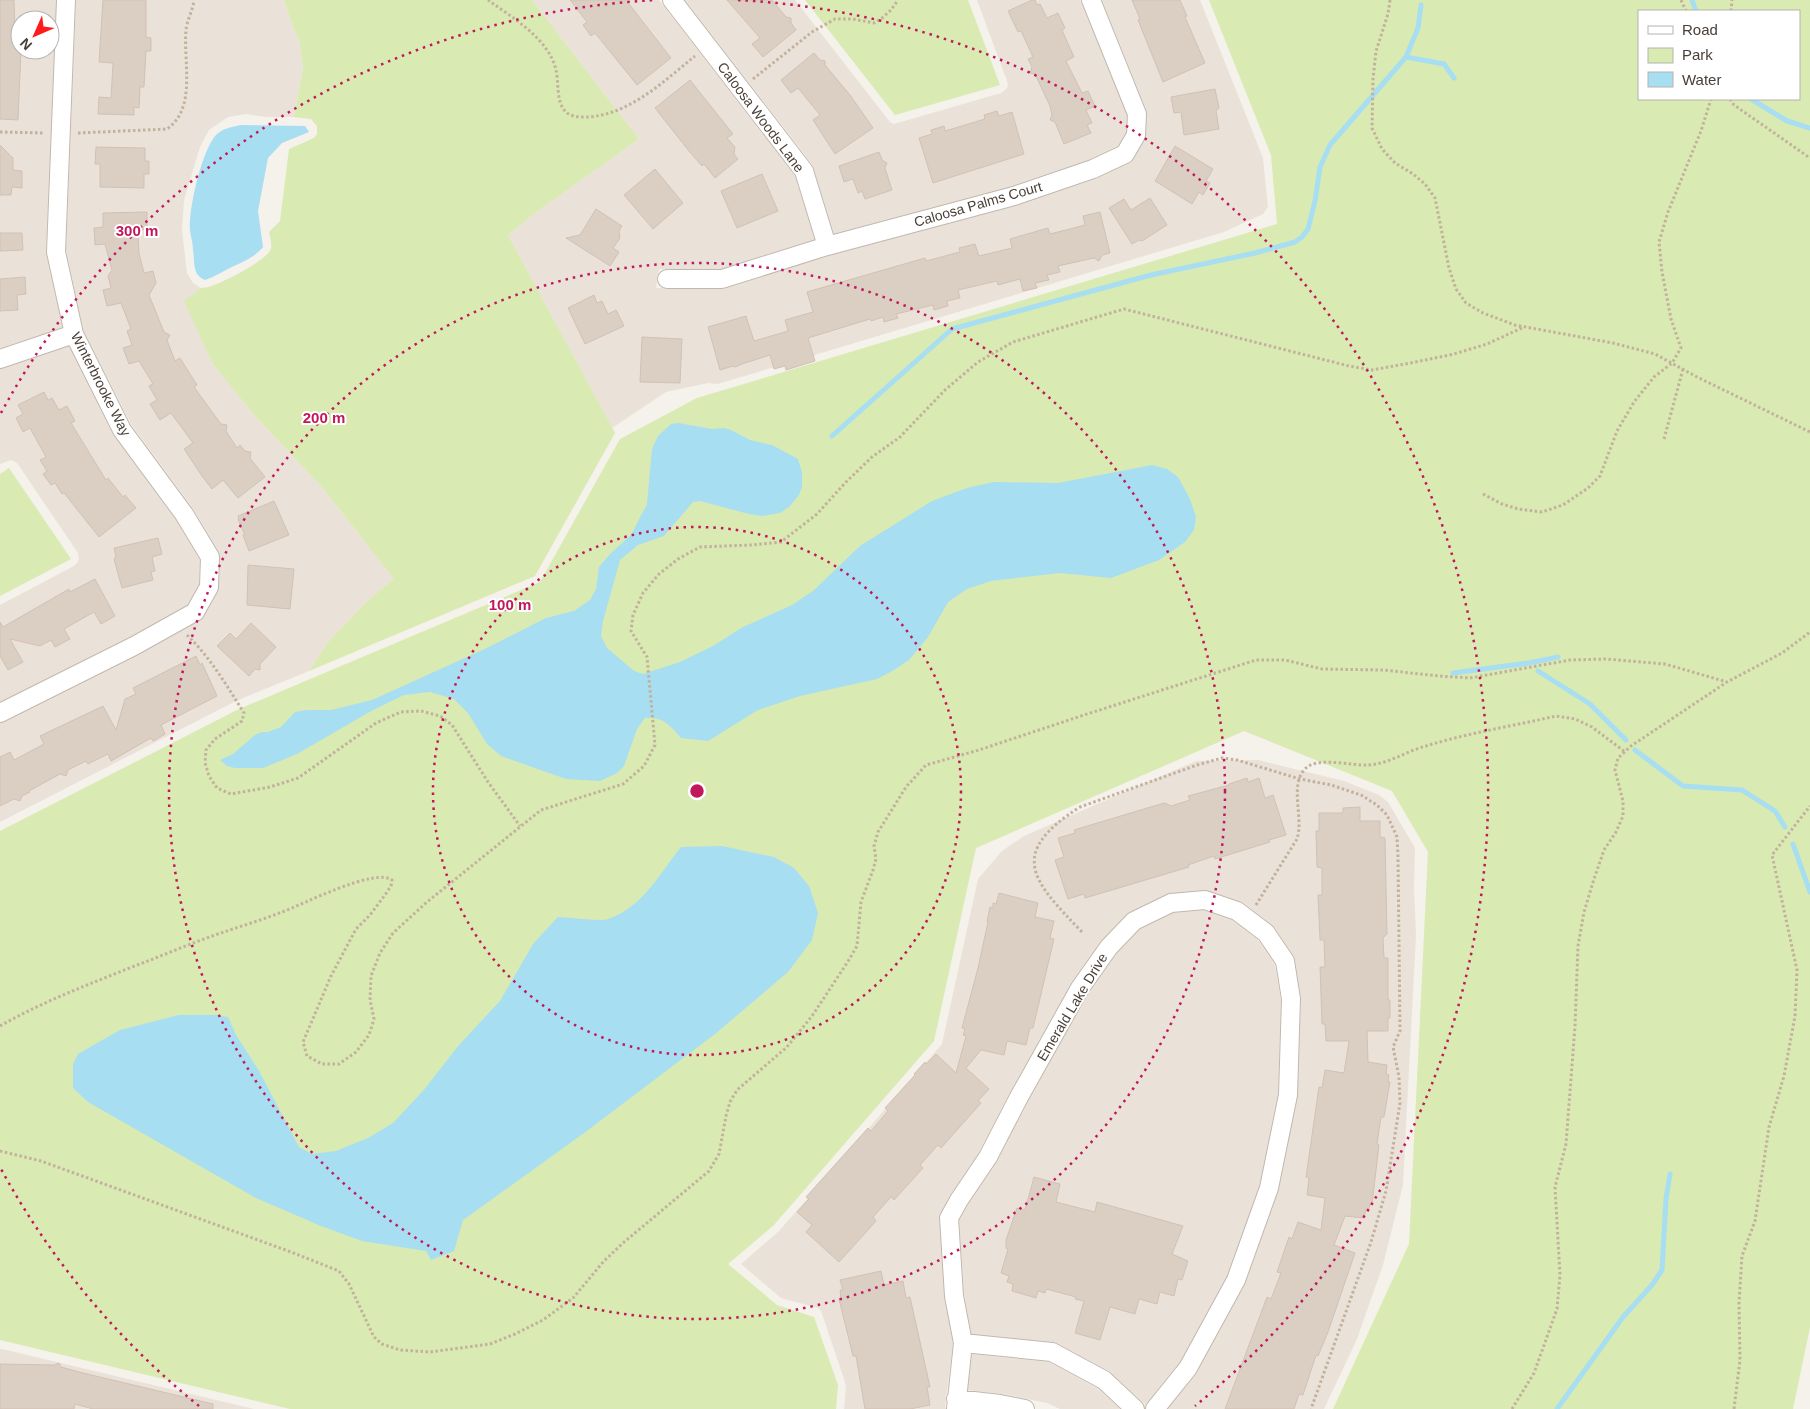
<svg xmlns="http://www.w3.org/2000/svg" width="1810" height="1409" viewBox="0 0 1810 1409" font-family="Arial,sans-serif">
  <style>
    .residential { fill: #eae2d9; fill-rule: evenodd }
    .green { fill: #d9eab3; fill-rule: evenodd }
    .water { fill: #a7def2 }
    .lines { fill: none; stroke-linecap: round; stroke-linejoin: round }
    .stream { stroke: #a7def2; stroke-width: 5 }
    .building { fill: #dbcec3; stroke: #d3c1b2 }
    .street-casing { stroke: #c1b7ad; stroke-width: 20 }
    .path { stroke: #c4b19d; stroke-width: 3; stroke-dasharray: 2.5 2.5; stroke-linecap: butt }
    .street { stroke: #fff; stroke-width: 18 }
    .ring { fill: none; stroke: #c2185b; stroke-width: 2.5; stroke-dasharray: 2.5 5 }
    .labels { text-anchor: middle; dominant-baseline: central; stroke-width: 4; stroke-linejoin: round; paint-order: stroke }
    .street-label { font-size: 14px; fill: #4a4038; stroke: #fff }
    .centre { fill: #c2185b; stroke: #fff; stroke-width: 2.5 }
    .ring-label { font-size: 15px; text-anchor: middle; font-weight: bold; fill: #c2185b; stroke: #fff; stroke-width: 4; stroke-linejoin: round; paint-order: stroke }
  </style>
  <rect width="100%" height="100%" fill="#f5f1eb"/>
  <path class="residential" d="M 0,0 L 57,0 L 46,253 L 63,328 L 0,349 ZM 20,20 L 50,20 L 50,50 L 20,50 Z
    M 76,0 L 284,0 L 294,30 L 299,39 L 303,68 L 294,117 L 265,117 L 246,114 L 228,117 L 209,130 L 200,147 L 184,200 L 182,230 L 187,273 L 193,283 L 201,288 L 185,301 L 212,363 L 253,414 L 321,486 L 394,579 L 367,601 L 328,642 L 309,671 L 236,701 L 0,822 L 0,723 L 137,655 L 199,620 L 203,616 L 218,586 L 218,551 L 192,507 L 131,424 L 83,330 L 66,250 Z
    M 532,0 L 659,0 L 795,176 L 815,240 L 721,270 L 659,269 L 656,288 L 724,289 L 829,255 L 1016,205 L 1095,179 L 1128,162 L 1133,158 L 1145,139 L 1146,109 L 1102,0 L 1200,0 L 1263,158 L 1268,207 L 1263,214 L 1224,232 L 718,384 L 708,383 L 666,392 L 612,428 L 508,235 L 535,213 L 639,139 Z
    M 685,0 L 795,0 L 890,122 L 894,124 L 1001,93 L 1005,90 L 1008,86 L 1007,81 L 977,0 L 1080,0 L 1128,116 L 1127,133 L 1118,147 L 1090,161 L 1012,187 L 834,234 L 812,164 Z
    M 69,345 L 113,435 L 176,520 L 200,560 L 199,586 L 188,605 L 130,637 L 0,703 L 0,605 L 74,566 L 78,562 L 79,558 L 78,553 L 17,463 L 11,460 L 0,464 L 0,369 Z
    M 1258,760 L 1344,781 L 1379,795 L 1388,802 L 1415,848 L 1414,887 L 1416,935 L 1403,1185 L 1383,1265 L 1357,1339 L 1324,1409 L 1167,1409 L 1195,1374 L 1245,1282 L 1278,1189 L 1297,1094 L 1301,998 L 1293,955 L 1274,927 L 1244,903 L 1209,891 L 1167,894 L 1127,915 L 1101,942 L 1072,984 L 1010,1093 L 979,1153 L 951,1195 L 941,1215 L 941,1249 L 945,1298 L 953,1344 L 945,1407 L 947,1409 L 844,1409 L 846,1385 L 821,1311 L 818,1308 L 781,1298 L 741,1264 L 779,1231 L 942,1044 L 978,879 L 1002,851 L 1024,836 L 1196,761 Z
    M 1203,910 L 1232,920 L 1258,940 L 1275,965 L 1281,1001 L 1278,1095 L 1260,1186 L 1227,1277 L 1180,1363 L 1146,1405 L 1109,1371 L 1058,1344 L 971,1334 L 964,1293 L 959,1219 L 967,1204 L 996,1160 L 1027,1101 L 1089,992 L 1116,952 L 1139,929 L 1173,912 Z
    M 0,1349 L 2,1349 L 254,1409 L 0,1409 Z
    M 971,1354 L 1049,1362 L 1097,1388 L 1120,1409 L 1060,1409 L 1047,1403 L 1003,1394 L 967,1390 Z"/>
  <path class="green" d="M 284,0 L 532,0 L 639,139 L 535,213 L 508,235 L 615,433 L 535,576 L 309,671 L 328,642 L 367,601 L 394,579 L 321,486 L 253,414 L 212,363 L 184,301 L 201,288 C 214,289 263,262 270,251 C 273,246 270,238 269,232 L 280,221 L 289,149 L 314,138 L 317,134 L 317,126 L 311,119 L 294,117 L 303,68 L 299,39 L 294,30 Z
    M 805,0 L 968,0 L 1000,85 L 895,115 Z
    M 1209,0 L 1810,0 L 1810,1327 L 1793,1409 L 1333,1409 L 1409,1244 L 1428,852 L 1392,791 L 1244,731 L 976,848 L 934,1041 L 773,1226 L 728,1264 L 777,1305 L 814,1317 L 838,1385 L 836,1409 L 290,1409 L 0,1340 L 0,831 L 239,709 L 540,582 L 620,439 L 697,398 L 1277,224 L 1271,155 ZM 1639,11 L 1799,11 L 1799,99 L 1639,99 Z
    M 9,468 L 71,559 L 0,596 L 0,474 Z"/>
  <path class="water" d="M 241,125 L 305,126 L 309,132 L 282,143 L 268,158 L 258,211 L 263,247 C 254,258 242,262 230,268 C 221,272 214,277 205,280 C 192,275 195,262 193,250 C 193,244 191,237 190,231 C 188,210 202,150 216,135 C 223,128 232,127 241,125 Z
    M 678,423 L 712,429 L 724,428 L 731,430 L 750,440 L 772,445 L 798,459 L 802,472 L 802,487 L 799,495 L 790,506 L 780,513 L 762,516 L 749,514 L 700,501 L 693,502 L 664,536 L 638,545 L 620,560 L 603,621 L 601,636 L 607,648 L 634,671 L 643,674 L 680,662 L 715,645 L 741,628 L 792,605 L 813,591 L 860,546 L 932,501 L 967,488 L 994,482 L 1058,483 L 1152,465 L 1167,469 L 1178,477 L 1190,499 L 1196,517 L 1194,530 L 1185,542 L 1159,560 L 1111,578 L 1060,573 L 991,581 L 967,589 L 948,602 L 928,637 L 909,660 L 894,670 L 877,679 L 800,696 L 758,710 L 708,741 L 681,738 C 670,725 662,716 645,718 L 637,729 L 624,766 L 617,773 L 600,781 L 566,779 L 501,756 L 487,744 L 468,713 L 454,699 L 430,692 L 404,695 L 373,710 L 297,754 L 263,768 L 235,768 L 227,766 L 220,760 L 233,754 L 255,735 L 262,732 L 268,732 L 281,727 L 295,712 L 307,710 L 331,710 L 372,700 L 489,647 L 546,618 L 574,611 L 590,600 L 596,589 L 599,567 L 610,554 L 631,535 L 647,504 L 652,449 L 658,436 L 671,424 Z
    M 722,846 L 774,857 L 794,868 L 809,886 L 818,913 L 812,940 L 788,972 L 715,1034 L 584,1133 L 463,1220 L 454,1251 L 431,1260 L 426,1251 L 362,1241 L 321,1226 L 256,1198 L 88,1102 L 73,1088 L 73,1064 L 78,1054 L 120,1030 L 179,1015 L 216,1015 L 228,1017 L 236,1035 L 259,1071 L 299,1147 L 312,1154 L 336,1151 L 368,1138 L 393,1123 L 423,1091 L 459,1045 L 500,1001 L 533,944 L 558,917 C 569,917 599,922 608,919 C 641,909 661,872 681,847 Z"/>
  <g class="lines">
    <path class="stream" d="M 1692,0 L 1696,11
      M 1406,57 L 1444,64 L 1454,78
      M 1751,99 L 1787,121 L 1810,128
      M 832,436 L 952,329 L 1151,275 L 1255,253 L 1295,242 L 1302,237 L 1308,229 L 1315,201 L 1320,167 L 1330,145 L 1406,57 L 1418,28 L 1421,5
      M 1538,671 L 1590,704 L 1626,740
      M 1453,673 L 1529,663 L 1558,657
      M 1635,750 L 1683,786 L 1742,790 L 1775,811 L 1785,827
      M 1793,844 L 1810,892
      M 1557,1409 L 1623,1317 L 1652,1285 L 1662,1270 L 1666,1199 L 1670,1174"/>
  </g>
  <path class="building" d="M 0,0 L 14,0 L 15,31 L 20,31 L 21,50 L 18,120 L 0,119 Z
    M 103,0 L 146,0 L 146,37 L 151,38 L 151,51 L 146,51 L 144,87 L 140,87 L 139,108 L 134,107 L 134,115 L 98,114 L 99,97 L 111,98 L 113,63 L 99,62 Z
    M 570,0 L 626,0 L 671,58 L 637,85 L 595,33 L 591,36 L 583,25 L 587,22 Z
    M 727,0 L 772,0 L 786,17 L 791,18 L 791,23 L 796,30 L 763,57 L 752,44 L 760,38 Z
    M 1032,0 L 1035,0 L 1037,5 L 1040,4 L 1047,18 L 1058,13 L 1065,28 L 1062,30 L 1074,57 L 1066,61 L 1082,93 L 1088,91 L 1095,106 L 1086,110 L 1092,123 L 1087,125 L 1091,133 L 1064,144 L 1055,122 L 1050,120 L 1052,115 L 1050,106 L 1035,74 L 1030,73 L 1032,67 L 1028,59 L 1033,57 L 1021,31 L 1018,32 L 1008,11 Z
    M 1132,0 L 1180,0 L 1187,16 L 1185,17 L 1205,63 L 1163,82 L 1138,20 L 1140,19 Z
    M 814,53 L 820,60 L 825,61 L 825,65 L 850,95 L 873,128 L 835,154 L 813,120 L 820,115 L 798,88 L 791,93 L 781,80 Z
    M 690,80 L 733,134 L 727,138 L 735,147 L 734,154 L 738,159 L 715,178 L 704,164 L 702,166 L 689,151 L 655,108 Z
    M 1215,89 L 1219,108 L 1216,111 L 1219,129 L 1184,135 L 1181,112 L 1174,113 L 1171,97 Z
    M 997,111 L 999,116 L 1012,112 L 1024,154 L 933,183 L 919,138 L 932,134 L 931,130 L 944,126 L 945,131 L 985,119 L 984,115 Z
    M 0,145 L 13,158 L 13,170 L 22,171 L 22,188 L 12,187 L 11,195 L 0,195 Z
    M 1175,146 L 1213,169 L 1206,181 L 1210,183 L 1203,195 L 1199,192 L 1192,204 L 1155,181 Z
    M 96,147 L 145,148 L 145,161 L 149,161 L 149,174 L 144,174 L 144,188 L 100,187 L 100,164 L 95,164 Z
    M 879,152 L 882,160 L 887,163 L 885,168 L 892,190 L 865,199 L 862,191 L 858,193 L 853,179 L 844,182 L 839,166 Z
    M 655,169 L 683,203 L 653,229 L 624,195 Z
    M 762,174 L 778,211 L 737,228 L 721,191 Z
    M 1150,198 L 1167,225 L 1142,241 L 1139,240 L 1132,244 L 1109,208 L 1124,199 L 1131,210 Z
    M 596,209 L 622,226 L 619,231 L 620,238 L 613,248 L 619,252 L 610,266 L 566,238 L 580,235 Z
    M 147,212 L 147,226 L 138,235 L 139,253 L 144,273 L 153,271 L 156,283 L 149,295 L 164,332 L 170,335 L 167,340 L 175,361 L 180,358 L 197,385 L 194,387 L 221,424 L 227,425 L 226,431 L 237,448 L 240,445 L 245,451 L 251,452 L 250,458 L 265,477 L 238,498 L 223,480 L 212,489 L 202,476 L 184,449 L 193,443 L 171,413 L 160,420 L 150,404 L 157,400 L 149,386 L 153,384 L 139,361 L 129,364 L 123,348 L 132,345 L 127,331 L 131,329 L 121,303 L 107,306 L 103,290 L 111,288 L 108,276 L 112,270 L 105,244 L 95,245 L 94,228 L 103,227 L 103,213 Z
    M 1100,212 L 1110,253 L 1102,255 L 1099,261 L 1094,258 L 1058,266 L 1060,272 L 1047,275 L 1049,280 L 1035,283 L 1037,288 L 1023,291 L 1020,279 L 998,285 L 997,281 L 958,290 L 960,298 L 947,301 L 948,306 L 934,310 L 933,305 L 896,314 L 898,318 L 884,322 L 883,317 L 871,321 L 870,319 L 808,338 L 815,361 L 786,370 L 785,366 L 774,369 L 770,355 L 742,364 L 735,367 L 733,366 L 720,370 L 708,327 L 746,316 L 754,341 L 788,331 L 785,320 L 813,312 L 807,292 L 925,258 L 926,261 L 960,252 L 959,248 L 975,244 L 979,256 L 1012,248 L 1010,239 L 1048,228 L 1050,234 L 1085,225 L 1083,216 Z
    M 0,233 L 22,233 L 23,250 L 0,251 Z
    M 25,277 L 26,294 L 17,295 L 18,310 L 0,311 L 0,279 Z
    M 594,295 L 597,303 L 602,301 L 608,314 L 616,310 L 624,326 L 585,344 L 568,308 Z
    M 642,337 L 682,339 L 680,383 L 640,382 Z
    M 44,392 L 48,400 L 52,398 L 59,410 L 67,406 L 75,421 L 71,423 L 106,480 L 108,478 L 123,497 L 125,495 L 136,508 L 99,537 L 64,493 L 62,494 L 55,483 L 51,485 L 43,474 L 47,471 L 40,460 L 46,457 L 30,428 L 23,432 L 16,418 L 23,414 L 18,405 Z
    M 274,501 L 289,535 L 249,551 L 243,535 L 245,535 L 238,519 L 239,519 L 238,516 Z
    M 158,538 L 162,554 L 152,557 L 155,571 L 151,572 L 153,580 L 122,588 L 114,559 L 116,557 L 114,548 Z
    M 248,565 L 294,569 L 290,609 L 247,605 Z
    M 95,579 L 115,616 L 101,624 L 94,612 L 64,629 L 70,639 L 55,647 L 51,640 L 40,646 L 10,639 L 23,662 L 8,670 L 0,656 L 0,622 L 3,627 L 69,589 L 70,592 Z
    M 251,623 L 276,647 L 260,664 L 260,670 L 255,669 L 249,676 L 217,646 L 230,633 L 236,639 Z
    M 196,656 L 200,665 L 202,663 L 217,696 L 161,725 L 165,734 L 153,741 L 151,738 L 111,761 L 108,754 L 88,764 L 86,761 L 68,770 L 66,776 L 60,774 L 29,791 L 30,792 L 22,796 L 20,801 L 14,799 L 0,806 L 0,757 L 10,752 L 14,760 L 44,744 L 40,736 L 103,706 L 116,730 L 125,699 L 136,694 L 133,688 Z
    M 1247,778 L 1248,782 L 1259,778 L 1265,798 L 1273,795 L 1286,835 L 1269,840 L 1270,842 L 1215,859 L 1214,856 L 1188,865 L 1189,867 L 1085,898 L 1084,894 L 1068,899 L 1055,860 L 1064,857 L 1058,838 L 1075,833 L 1074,830 L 1154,806 L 1165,803 L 1171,806 L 1190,800 L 1188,796 L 1229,785 L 1229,784 Z
    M 1360,807 L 1360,821 L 1380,821 L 1380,837 L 1385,838 L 1387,934 L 1383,938 L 1384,958 L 1388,958 L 1388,1000 L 1390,1000 L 1390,1018 L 1388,1018 L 1388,1031 L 1367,1031 L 1368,1062 L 1387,1065 L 1386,1074 L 1389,1075 L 1388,1082 L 1390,1082 L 1384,1117 L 1381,1117 L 1377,1144 L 1379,1145 L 1372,1204 L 1370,1204 L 1369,1209 L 1366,1209 L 1364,1218 L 1345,1216 L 1334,1245 L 1355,1253 L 1328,1332 L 1318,1356 L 1316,1355 L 1303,1395 L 1299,1394 L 1294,1409 L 1225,1409 L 1267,1297 L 1271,1299 L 1281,1273 L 1277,1272 L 1289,1237 L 1292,1239 L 1298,1222 L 1321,1230 L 1325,1198 L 1307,1195 L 1309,1178 L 1306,1177 L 1319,1087 L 1322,1088 L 1325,1070 L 1344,1073 L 1349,1041 L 1326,1041 L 1325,1024 L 1322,1024 L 1320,967 L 1325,967 L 1324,940 L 1320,940 L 1318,895 L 1322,895 L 1322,868 L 1317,867 L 1316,831 L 1319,831 L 1319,813 L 1343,813 L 1343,808 Z
    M 999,893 L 1038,903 L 1035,917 L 1054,921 L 1050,938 L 1054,939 L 1033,1028 L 1030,1028 L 1026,1045 L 1007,1041 L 1004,1055 L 981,1050 L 966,1068 L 989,1089 L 978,1101 L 981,1103 L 941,1148 L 938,1145 L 920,1165 L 923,1168 L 894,1200 L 891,1197 L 873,1217 L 876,1221 L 839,1262 L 806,1232 L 812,1225 L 797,1212 L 809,1199 L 806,1197 L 868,1128 L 871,1131 L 888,1111 L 885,1108 L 915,1075 L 914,1074 L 925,1062 L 926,1064 L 936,1054 L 956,1073 L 966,1036 L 963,1035 L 965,1029 L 962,1028 L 978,968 L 988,922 L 987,922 L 990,907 L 993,908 L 993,903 L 996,904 Z
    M 1034,1177 L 1060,1184 L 1056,1202 L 1095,1212 L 1097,1202 L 1183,1226 L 1172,1254 L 1188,1261 L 1182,1280 L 1178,1279 L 1174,1296 L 1160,1292 L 1157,1304 L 1139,1299 L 1135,1314 L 1110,1307 L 1100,1340 L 1075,1333 L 1084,1301 L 1075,1299 L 1076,1297 L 1046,1289 L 1045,1293 L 1038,1291 L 1036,1298 L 1012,1291 L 1013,1284 L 1007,1282 L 1009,1276 L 1001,1273 L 1008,1249 L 1006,1248 L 1006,1240 L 1017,1208 L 1025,1210 Z
    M 881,1271 L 884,1285 L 903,1281 L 906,1298 L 910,1297 L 930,1387 L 927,1387 L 930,1405 L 910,1409 L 865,1409 L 856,1356 L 853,1356 L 839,1299 L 841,1299 L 840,1290 L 843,1290 L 840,1280 Z
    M 59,1363 L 61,1367 L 83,1373 L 213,1404 L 213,1409 L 93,1409 L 75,1404 L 74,1409 L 0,1409 L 0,1364 L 54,1365 Z"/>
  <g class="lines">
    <g class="street-casing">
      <path id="street" d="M 672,0 L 804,171 L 827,246
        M 667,279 L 722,279 L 827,246 L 1014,196 L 1093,169 L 1125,154 L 1136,135 L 1137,114 L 1091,0
        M 0,359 L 74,334
        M 0,713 L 134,646 L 195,612 L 209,587 L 210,557 L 184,514 L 122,430 L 74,334 L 56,252 L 66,0
        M 963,1343 L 1052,1352 L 1104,1380 L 1135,1409
        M 956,1399 L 1000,1404 L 1025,1409
        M 956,1409 L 963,1343 L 954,1296 L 949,1218 L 959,1200 L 988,1157 L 1019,1097 L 1080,988 L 1109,947 L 1134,921 L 1171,903 L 1205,900 L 1237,911 L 1266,933 L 1285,961 L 1291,999 L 1288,1095 L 1269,1188 L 1236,1280 L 1188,1368 L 1155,1409"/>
    </g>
    <path class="path" d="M 488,0 C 513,18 549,39 556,70 C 559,83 556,101 565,111 C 570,117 579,117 587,117 C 629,115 663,82 695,56
      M 1390,0 L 1388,14 L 1376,51 L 1373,79 L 1372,128 L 1382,149 L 1395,163 L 1413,174 L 1425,184 L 1435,198 L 1449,268 L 1456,289 L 1466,303 L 1483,313 L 1515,325 L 1613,343 L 1655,354 L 1697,377 L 1810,432
      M 1681,0 L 1686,11
      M 1731,11 L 1732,0
      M 753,79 L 812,32 L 835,19 L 853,19 L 874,23 L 881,19 L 891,10 L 898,0
      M 1730,99 L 1734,105 L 1810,158
      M 0,132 L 44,133
      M 78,133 L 167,129 C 197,108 183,62 186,30 C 187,20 193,10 194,0
      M 1664,439 L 1683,369
      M 1483,494 L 1502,504 L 1518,509 L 1542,512 L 1563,505 L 1588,488 L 1600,476 L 1617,431 L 1634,402 L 1654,377 L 1672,363 L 1681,348 L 1671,319 L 1662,272 L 1659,242 L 1668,212 L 1701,131 L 1711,99
      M 187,635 C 210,657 227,686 244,713 L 242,721 L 215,739 L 206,750 L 205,763 L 209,776 L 217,788 L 231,794 L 270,787 L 298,778 L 376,723 L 401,712 L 421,711 L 440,716 L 452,725 L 488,782 L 520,826
      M 1256,905 L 1297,839 C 1304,818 1289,785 1305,769 C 1316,756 1352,766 1368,765 C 1388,764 1407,751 1426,746 C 1468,733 1513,726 1556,716 L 1575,719 L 1592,727 L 1625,752
      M 1082,932 C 1033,881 1006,854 1080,807 L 1197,765 L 1222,758 L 1237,760 L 1300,779 L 1331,785 L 1361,795 L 1377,805 L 1387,815 L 1397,837 L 1398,856 L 1400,1031 L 1393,1047 L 1399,1077 L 1400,1103 L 1386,1191 L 1371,1242 L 1311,1409
      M 0,1026 C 42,1002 87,985 132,967 C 162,956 191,943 221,933 C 241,926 262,920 282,912 C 302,905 375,867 392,880 L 391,886 L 385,895 L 370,915 L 356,929 L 331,976 L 303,1042 L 307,1056 L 322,1064 L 339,1064 L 356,1052 L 369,1035 L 374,1019 L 370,1000 L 371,976 L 380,953 L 393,933 L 427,902 L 541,810 L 623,784 L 644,766 L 655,745 L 647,657 L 631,631 L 633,615 L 643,593 L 659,574 L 678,559 L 700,547 L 751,545 L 781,542 L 817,514 L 846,482 L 872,457 L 900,437 L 945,390 L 978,362 L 1013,342 L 1124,309 L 1349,366 L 1372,370 L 1405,364 L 1454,354 L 1487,344 L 1524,327
      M 0,1151 L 41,1161 L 291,1252 L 339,1271 L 349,1284 L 374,1337 L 382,1344 L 400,1350 L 430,1352 L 490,1344 L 515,1334 L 543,1320 L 573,1298 L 604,1261 L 623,1243 L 709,1171 L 719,1154 L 726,1116 L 730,1102 L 737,1090 L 787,1047 L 812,1016 L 847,963 L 857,946 L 861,902 L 873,870 L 876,859 L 874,846 L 878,832 L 906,787 L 926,765 L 979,750 L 1084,715 L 1256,660 L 1285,660 L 1322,669 L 1383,670 L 1439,676 L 1470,678 L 1570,660 L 1606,659 L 1665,664 L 1727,682
      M 1512,1409 L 1534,1373 L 1557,1309 L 1560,1275 L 1555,1187 L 1566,1144 L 1575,1026 L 1578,946 L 1584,912 L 1594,879 L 1604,850 L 1616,832 L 1623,816 L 1623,801 L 1615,770 L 1618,758 L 1631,746 L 1727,682 L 1782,653 L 1810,632
      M 1734,1409 L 1740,1360 L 1739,1303 L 1742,1256 L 1755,1221 L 1769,1127 L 1784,1076 L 1795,1016 L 1797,970 L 1772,855 L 1810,806"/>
    <use href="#street" class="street"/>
  </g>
  <g class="ring">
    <circle cx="697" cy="791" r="264"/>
    <circle cx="697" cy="791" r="528"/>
    <path d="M199 1406A792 792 0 0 1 1 1169M1 413A792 792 0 0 1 656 0M738 0A792 792 0 0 1 1195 1406"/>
  </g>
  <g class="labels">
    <g class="street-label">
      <text transform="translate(761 117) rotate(53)">Caloosa Woods Lane</text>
      <text transform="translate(978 204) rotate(-16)">Caloosa Palms Court</text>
      <text transform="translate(101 384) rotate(63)">Winterbrooke Way</text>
      <text transform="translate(1072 1007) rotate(-59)">Emerald Lake Drive</text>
    </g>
  </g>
  <circle cx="697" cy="791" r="8" class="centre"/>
  <g class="ring-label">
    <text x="137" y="236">300 m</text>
    <text x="324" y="423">200 m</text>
    <text x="510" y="610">100 m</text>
  </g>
  <rect x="1638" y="10" width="162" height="90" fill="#ffffff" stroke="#b7b3af"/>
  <rect x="1648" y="26" width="25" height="8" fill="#ffffff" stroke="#b7b3af"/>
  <text x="1682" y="35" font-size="15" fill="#4a4038">Road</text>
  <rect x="1648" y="48" width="25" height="15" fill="#d9eab3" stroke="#b7b3af"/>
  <text x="1682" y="60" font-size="15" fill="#4a4038">Park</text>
  <rect x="1648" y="72" width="25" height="15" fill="#a7def2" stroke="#b7b3af"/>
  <text x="1682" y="85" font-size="15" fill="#4a4038">Water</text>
  <g transform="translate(35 35) rotate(225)"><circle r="24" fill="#ffffff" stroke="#b7b3af"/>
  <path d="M0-4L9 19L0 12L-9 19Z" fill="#fe1b19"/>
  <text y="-8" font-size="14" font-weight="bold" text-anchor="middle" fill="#4a4038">N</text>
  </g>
</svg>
